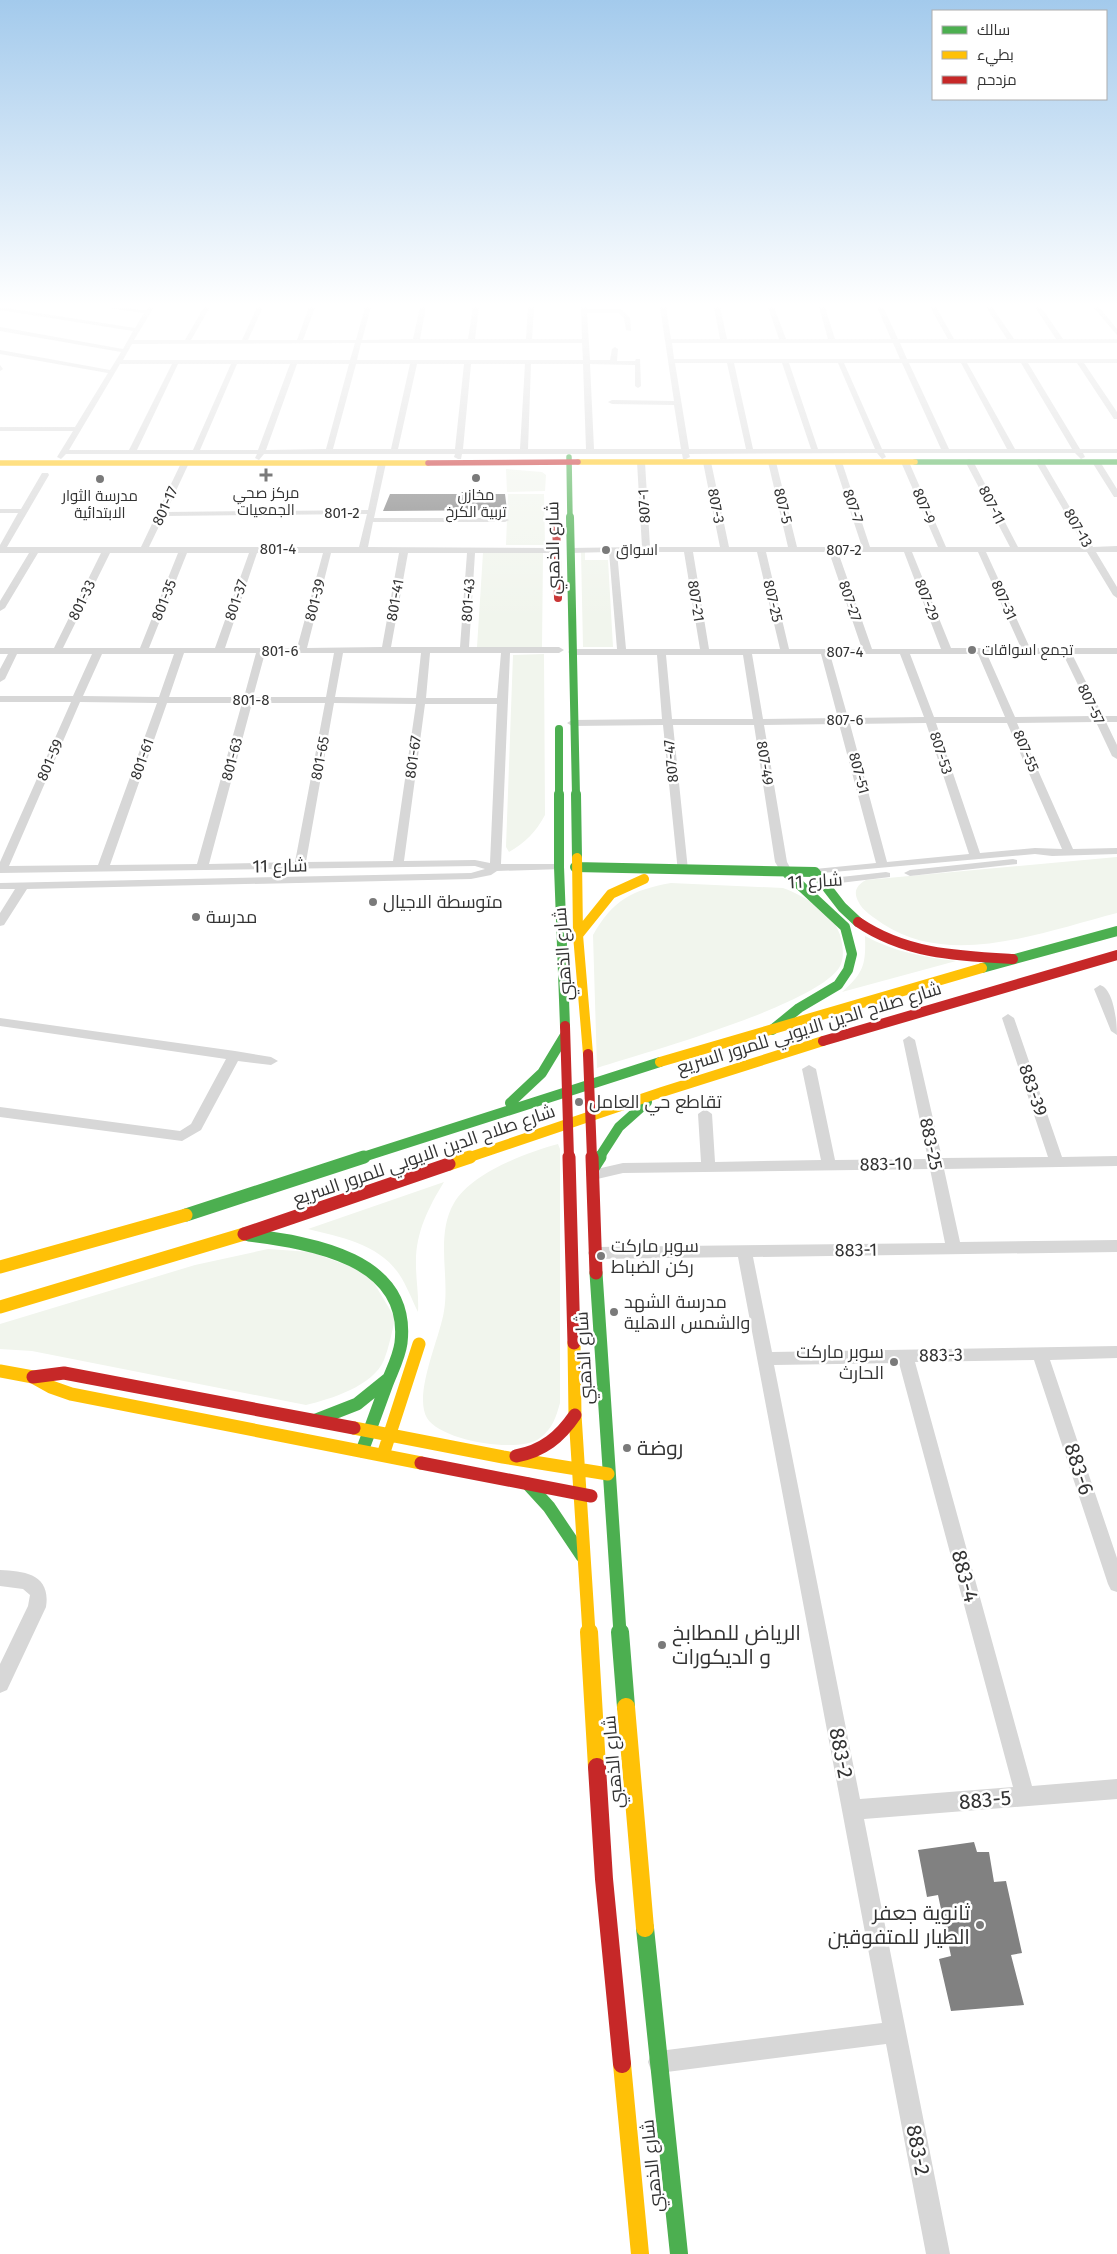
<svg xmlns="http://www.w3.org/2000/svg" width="1117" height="2254" viewBox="0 0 1117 2254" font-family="'Fira Sans',Cairo,sans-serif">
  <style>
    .green { fill: #f1f5ed }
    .building { fill: #818181 }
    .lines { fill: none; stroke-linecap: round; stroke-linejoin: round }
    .street { fill: #d7d7d7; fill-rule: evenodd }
    .fast-far4 { stroke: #4caf50; stroke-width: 5.5 }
    .fast-far3 { stroke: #4caf50; stroke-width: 8 }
    .fast-far2 { stroke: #4caf50; stroke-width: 10 }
    .fast-far1 { stroke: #4caf50; stroke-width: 13 }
    .fast { stroke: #4caf50; stroke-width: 18 }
    .slow-far3 { stroke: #ffc107; stroke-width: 5.5 }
    .slow-far2 { stroke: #ffc107; stroke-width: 10 }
    .slow-far1 { stroke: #ffc107; stroke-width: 13 }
    .slow { stroke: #ffc107; stroke-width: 18 }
    .jam-far4 { stroke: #c62828; stroke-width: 5.5 }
    .jam-far3 { stroke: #c62828; stroke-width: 8 }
    .jam-far2 { stroke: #c62828; stroke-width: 10 }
    .jam-far1 { stroke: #c62828; stroke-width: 13 }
    .jam { stroke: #c62828; stroke-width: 18 }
    .poi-dot { fill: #7a7a7a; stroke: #fff; stroke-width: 2 }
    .labels { text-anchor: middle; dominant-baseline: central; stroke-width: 5; stroke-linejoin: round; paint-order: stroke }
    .far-poi-label { font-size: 15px; fill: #333; stroke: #fff }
    .far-street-label { font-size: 15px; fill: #333; stroke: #fff }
    .street-label { font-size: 18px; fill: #333; stroke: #fff }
    .poi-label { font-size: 18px; fill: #333; stroke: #fff; text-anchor: start }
    .near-poi-label { font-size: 21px; fill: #333; stroke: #fff; text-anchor: start }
    .near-street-label { font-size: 21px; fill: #333; stroke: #fff }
  </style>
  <rect width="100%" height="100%" fill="#fff"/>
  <path class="green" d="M 506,469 L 542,472 L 546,475 L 545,491 L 507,492 Z
    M 508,494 L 544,494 L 545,545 L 506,545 Z
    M 581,552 L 585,552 L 585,560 L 608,560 L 613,647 L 583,647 Z
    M 483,553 L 543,553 L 542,647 L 477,647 Z
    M 544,654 L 545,815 C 536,832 525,843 509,852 L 506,847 L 513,655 Z
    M 1117,857 L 1117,913 C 1046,931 951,969 883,924 C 875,918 862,911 858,901 C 853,891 857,885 866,880 Z
    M 671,883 L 783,888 C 804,896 833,912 840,935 C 843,945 845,959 839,968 C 813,1006 647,1052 597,1068 L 593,935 C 613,900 632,890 671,883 Z
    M 865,936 C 894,952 924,957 956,961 L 842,992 C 864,973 866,964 865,936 Z
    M 558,1144 L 560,1149 L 560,1403 C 556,1417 553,1428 540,1438 C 519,1454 441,1441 427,1418 C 413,1394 440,1338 444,1311 C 450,1276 435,1236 454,1203 C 472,1173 525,1153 558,1144 Z
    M 444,1182 C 428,1208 415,1234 416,1265 C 416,1281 419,1296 418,1312 C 412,1300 407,1286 399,1274 C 379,1244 340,1237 308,1229 Z
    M 268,1249 L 311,1252 L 368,1273 L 395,1318 C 392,1332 389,1347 384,1360 C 373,1386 331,1399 306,1405 L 32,1351 L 0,1349 L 0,1324 L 195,1265 Z"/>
  <path class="building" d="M 390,494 L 505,494 L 507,510 L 383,511 Z
    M 974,1842 L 977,1852 L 989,1852 L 994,1882 L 1006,1881 L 1022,1953 L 1011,1955 L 1024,2005 L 951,2011 L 939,1959 L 951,1956 L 938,1895 L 927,1897 L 918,1850 Z"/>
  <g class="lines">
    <path class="street" d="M 0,307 L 135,328 L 144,313 L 113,309 L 110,307 L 146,310 L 148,307 L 154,307 L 134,340 L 185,340 L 204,307 L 210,307 L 191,340 L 242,340 L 257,307 L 263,307 L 248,340 L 297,340 L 309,307 L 315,307 L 303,340 L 356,340 L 365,307 L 371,307 L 362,340 L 413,339 L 420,307 L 426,307 L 420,339 L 468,339 L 473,307 L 479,307 L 475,339 L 526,339 L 528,307 L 534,307 L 532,339 L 582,339 L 581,307 L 587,307 L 587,309 L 621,309 L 630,318 L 631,331 L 626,330 L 624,318 L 619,313 L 587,313 L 590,360 L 610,360 L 612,349 L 615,347 L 618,349 L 617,361 L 635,361 L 636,359 L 640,359 L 641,386 L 638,388 L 635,386 L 635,365 L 590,364 L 594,449 L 681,449 L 674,405 L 612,404 L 608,402 L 612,400 L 674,401 L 660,307 L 666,307 L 671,339 L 720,339 L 714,307 L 720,307 L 727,339 L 779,339 L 768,307 L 774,307 L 786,339 L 828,339 L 819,307 L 825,307 L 835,339 L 891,339 L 877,307 L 883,307 L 898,339 L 948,339 L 930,307 L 936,307 L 954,339 L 1007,339 L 986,307 L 992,307 L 1014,339 L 1056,339 L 1035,307 L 1041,307 L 1063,339 L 1117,339 L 1117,343 L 900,343 L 907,359 L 1117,359 L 1117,363 L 1084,363 L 1117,412 L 1117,419 L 1114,419 L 1077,363 L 1028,363 L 1080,449 L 1117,449 L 1117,453 L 1083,453 L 1085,457 L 1081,459 L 1075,453 L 884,453 L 886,457 L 882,459 L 877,453 L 689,454 L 690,457 L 686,459 L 683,459 L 682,454 L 462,454 L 461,459 L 458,459 L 454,457 L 455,454 L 264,454 L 259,460 L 255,458 L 257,454 L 66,454 L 61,459 L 57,457 L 73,431 L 0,431 L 0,427 L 75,427 L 108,373 L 0,354 L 0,350 L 110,370 L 121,352 L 0,331 L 0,327 L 123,349 L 133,331 L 0,310 ZM 355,343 L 350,360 L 123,360 L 132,344 ZM 361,343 L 582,343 L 583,360 L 357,360 ZM 672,343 L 893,343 L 900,359 L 674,359 ZM 675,363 L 727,363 L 746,449 L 689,449 ZM 734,363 L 782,363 L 811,449 L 753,449 ZM 789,363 L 838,363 L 875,449 L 818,449 ZM 844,363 L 902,363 L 941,449 L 882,449 ZM 909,363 L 961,363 L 1007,449 L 949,449 ZM 967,363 L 1021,363 L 1072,449 L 1015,449 ZM 120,364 L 172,364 L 129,450 L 69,450 ZM 178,364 L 231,364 L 193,450 L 137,450 ZM 237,364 L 290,364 L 258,450 L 200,450 ZM 297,364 L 349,364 L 326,449 L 266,450 ZM 356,364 L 410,364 L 391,449 L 333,449 ZM 417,364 L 464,364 L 455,449 L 398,449 ZM 471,364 L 525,364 L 520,449 L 463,449 ZM 531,364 L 583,364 L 586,449 L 528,449 Z
      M 1093,307 L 1099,307 L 1117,329 L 1117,335 Z
      M 0,365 L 3,369 L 0,371 Z
      M 969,459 L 973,461 L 1018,547 L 1085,547 L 1035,461 L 1039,459 L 1043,461 L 1093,547 L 1117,546 L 1117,552 L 1096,552 L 1117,587 L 1117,598 L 1113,595 L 1087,552 L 986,552 L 1030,648 L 1117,648 L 1117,654 L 1072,654 L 1103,716 L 1117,716 L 1117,722 L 1106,722 L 1117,745 L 1117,759 L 1112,756 L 1096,722 L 1017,723 L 1073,849 L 1117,848 L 1117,854 L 1052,856 L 1035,854 L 811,874 L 811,870 L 815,869 L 876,863 L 839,724 L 764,725 L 787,862 L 793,873 L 791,875 L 783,875 L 775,862 L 754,725 L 673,725 L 688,870 L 682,873 L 678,872 L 663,725 L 572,726 L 567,723 L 572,720 L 662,719 L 657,655 L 573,655 L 568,652 L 573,649 L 617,649 L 609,552 L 570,553 L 567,552 L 567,548 L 642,547 L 637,462 L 641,460 L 645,462 L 650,547 L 720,547 L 703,462 L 707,460 L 711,462 L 729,547 L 788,547 L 768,462 L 772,460 L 776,462 L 797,547 L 862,547 L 834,462 L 838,460 L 842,462 L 870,547 L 938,547 L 901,462 L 905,460 L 909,462 L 946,547 L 1010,547 L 965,461 ZM 617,552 L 684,552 L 700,649 L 626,649 ZM 693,552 L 757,552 L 780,649 L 709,649 ZM 766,552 L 829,552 L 862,649 L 789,649 ZM 838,552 L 904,552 L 941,649 L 872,649 ZM 912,552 L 978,552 L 1021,648 L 951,648 ZM 752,654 L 821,654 L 838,718 L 763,719 ZM 830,654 L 900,654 L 924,717 L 848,718 ZM 910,654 L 978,654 L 1005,717 L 934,717 ZM 987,654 L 1063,654 L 1093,716 L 1015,717 ZM 666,655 L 743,655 L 753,719 L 672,719 ZM 926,723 L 969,854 L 887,862 L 850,724 ZM 936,723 L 1007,723 L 1062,849 L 1035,848 L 980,853 Z
      M 1096,460 L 1099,460 L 1117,489 L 1117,497 L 1114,497 L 1092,462 Z
      M 182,461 L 189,463 L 166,512 L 368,510 L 378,463 L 382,461 L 386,463 L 374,518 L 505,518 L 509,520 L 505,522 L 373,522 L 368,547 L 559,548 L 559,552 L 556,553 L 475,553 L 469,647 L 559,647 L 564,650 L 559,653 L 510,653 L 501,864 L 559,864 L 563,865 L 563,869 L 497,871 L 491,875 L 471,879 L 27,889 L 4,925 L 0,926 L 0,913 L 15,889 L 0,889 L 0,883 L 471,873 L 485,869 L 475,866 L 0,873 L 0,862 L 71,702 L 0,702 L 0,696 L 73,696 L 92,654 L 17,654 L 5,679 L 0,682 L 0,669 L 8,654 L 0,654 L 0,648 L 54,648 L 101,553 L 38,553 L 5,608 L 0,611 L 0,601 L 29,553 L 0,553 L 0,545 L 18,513 L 0,513 L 0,509 L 21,509 L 42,473 L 48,473 L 49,475 L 7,547 L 141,547 ZM 367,514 L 359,547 L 149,547 L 164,516 ZM 110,553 L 178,553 L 140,648 L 63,648 ZM 187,553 L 249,553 L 215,648 L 149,648 ZM 257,553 L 323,553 L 297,648 L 225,648 ZM 331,553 L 399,553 L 382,647 L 307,648 ZM 408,553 L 467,553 L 460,647 L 391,647 ZM 184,653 L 256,653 L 244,697 L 169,697 ZM 265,653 L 334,653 L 326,697 L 253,697 ZM 343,653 L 421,653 L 416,698 L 335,697 ZM 430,653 L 501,653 L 497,698 L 426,698 ZM 102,654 L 174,654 L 159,697 L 83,696 ZM 80,702 L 157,703 L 98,865 L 9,866 ZM 167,703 L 242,703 L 197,864 L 110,865 ZM 252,703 L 325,703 L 295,862 L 209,864 ZM 334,703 L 416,704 L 393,861 L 306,862 ZM 425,704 L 497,704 L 490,863 L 475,860 L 404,861 Z
      M 1013,859 L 1017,860 L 1017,864 L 910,876 L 904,873 L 910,870 Z
      M 886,872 L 890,873 L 890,877 L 823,885 L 817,882 L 823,879 Z
      M 1100,985 C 1114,989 1117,1023 1117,1035 L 1111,1031 L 1094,989 Z
      M 1008,1014 L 1014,1018 L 1062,1157 L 1117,1156 L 1117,1166 L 944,1169 L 960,1242 L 1117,1240 L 1117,1252 L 753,1257 L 772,1352 L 1117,1346 L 1117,1358 L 1050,1360 L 1117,1558 L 1117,1592 L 1111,1590 L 1108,1584 L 1034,1360 L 915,1362 L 1032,1786 L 1117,1779 L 1117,1799 L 864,1819 L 950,2254 L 926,2254 L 886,2044 L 659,2073 L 651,2070 L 648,2062 L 651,2054 L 659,2051 L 882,2023 L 738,1257 L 595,1259 L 590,1257 L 588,1253 L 590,1249 L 595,1247 L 945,1243 L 930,1169 L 623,1173 L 593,1180 L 588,1179 L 586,1175 L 588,1171 L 623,1163 L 701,1162 L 698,1114 L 705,1109 L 712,1114 L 715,1162 L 821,1160 L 802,1069 L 809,1065 L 816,1069 L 835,1160 L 928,1159 L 903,1040 L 909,1036 L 915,1040 L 942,1158 L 1048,1157 L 1002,1018 ZM 899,1363 L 1013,1787 L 860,1799 L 774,1365 Z
      M 0,1018 L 235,1051 L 271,1057 L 278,1061 L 271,1065 L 238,1061 L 201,1130 L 182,1141 L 0,1117 L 0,1107 L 180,1131 L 191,1124 L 226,1059 L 0,1026 Z
      M 0,1570 C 26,1571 51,1575 46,1607 L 7,1690 L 0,1693 L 0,1664 L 28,1606 L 30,1595 L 23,1589 L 0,1586 Z"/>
    <path class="fast-far4" d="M 569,457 L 570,519
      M 915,462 L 1117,462"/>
    <path class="fast-far3" d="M 570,517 L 576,795
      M 559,729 L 559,795"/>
    <path class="fast-far2" d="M 559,794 L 559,867 L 565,1026
      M 576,794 L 577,858
      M 575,867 L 815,872 L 842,907 L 858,922
      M 982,968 L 1117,931
      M 772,1030 L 799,1008 L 838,985 L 848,970 L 852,954 L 845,927 L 787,873
      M 510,1103 L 542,1073 L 565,1035
      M 360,1158 L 660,1062
      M 599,1158 L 619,1127 L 647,1102"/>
    <path class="fast-far1" d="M 593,1168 L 600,1157
      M 186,1215 L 364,1157
      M 249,1235 C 311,1243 411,1258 401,1343 C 399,1358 391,1372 386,1386 C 378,1408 370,1430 362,1451
      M 596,1273 L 620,1633
      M 316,1420 L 357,1404 L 388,1379
      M 528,1484 L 549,1507 L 582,1556"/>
    <path class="fast" d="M 620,1632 L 626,1707
      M 645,1928 L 679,2254"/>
    <path class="slow-far3" d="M 578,462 L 915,462
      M 0,463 L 428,463"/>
    <path class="slow-far2" d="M 577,858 L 578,935 L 588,1054
      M 578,935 L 611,894 L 644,879
      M 660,1062 L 982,968
      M 467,1158 L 662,1092 L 823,1041"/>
    <path class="slow-far1" d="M 449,1164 L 470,1157
      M 0,1267 L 186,1215
      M 0,1307 L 244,1234
      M 574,1343 L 575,1415 L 589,1633
      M 0,1371 L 33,1377 L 51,1387 L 71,1394 L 421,1463
      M 354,1428 L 503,1457 L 608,1474
      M 383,1455 L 419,1344"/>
    <path class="slow" d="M 589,1632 L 597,1767
      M 626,1707 L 645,1928
      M 622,2064 L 640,2254"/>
    <path class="jam-far4" d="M 428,463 L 578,462"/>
    <path class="jam-far3" d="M 556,517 L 558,598"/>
    <path class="jam-far2" d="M 858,922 C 905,954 957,956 1013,959
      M 565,1026 L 569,1158
      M 823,1041 L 1117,955
      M 588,1054 L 592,1158"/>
    <path class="jam-far1" d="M 569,1157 L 574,1343
      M 592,1157 L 596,1273
      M 244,1234 L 449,1164
      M 33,1377 L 64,1373 L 354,1428
      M 516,1456 C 543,1451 560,1437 575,1415
      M 421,1463 L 591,1496"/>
    <path class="jam" d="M 597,1767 L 604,1879 L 622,2064"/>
  </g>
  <linearGradient id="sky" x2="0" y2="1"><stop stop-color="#a3caec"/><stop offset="0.49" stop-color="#fff"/><stop offset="1" stop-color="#fff" stop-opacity="0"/></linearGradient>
  <rect width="1117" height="622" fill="url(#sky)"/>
  <g class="poi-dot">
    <path d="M263.5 467.5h5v5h5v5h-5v5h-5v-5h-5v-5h5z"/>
    <circle cx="476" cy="478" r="5"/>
    <circle cx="100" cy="479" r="5"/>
    <circle cx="606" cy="550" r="5"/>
    <circle cx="972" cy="650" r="5"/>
    <circle cx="373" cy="902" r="5"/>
    <circle cx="196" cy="917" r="5"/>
    <circle cx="579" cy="1102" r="5"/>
    <circle cx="601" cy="1256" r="5"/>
    <circle cx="614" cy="1312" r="5"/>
    <circle cx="894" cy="1362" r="5"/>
    <circle cx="627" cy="1448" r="5"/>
    <circle cx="662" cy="1645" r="5"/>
    <circle cx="980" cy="1925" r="5"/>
  </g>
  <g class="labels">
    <g class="far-poi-label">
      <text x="266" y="493">مركز صحي<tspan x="266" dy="17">الجمعيات</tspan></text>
      <text x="476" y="495">مخازن<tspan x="476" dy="17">تربية الكرخ</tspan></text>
      <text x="100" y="496">مدرسة الثوار<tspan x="100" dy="17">الابتدائية</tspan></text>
      <text x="616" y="550" text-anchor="start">اسواق</text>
      <text x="982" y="650" text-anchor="start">تجمع اسواقات</text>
    </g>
    <g class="far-street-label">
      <text transform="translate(992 505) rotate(63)">807-11</text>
      <text transform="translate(165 506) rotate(-65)">801-17</text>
      <text transform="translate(644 506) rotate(-93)">807-1</text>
      <text transform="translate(716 506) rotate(79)">807-3</text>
      <text transform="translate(783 506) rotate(76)">807-5</text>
      <text transform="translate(853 506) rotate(71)">807-7</text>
      <text transform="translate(924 506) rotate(67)">807-9</text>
      <text x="342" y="513">801-2</text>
      <text transform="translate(1078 528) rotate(60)">807-13</text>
      <text x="278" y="549">801-4</text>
      <text x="844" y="550">807-2</text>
      <text transform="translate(82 600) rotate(-64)">801-33</text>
      <text transform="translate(164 600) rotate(-68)">801-35</text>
      <text transform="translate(236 600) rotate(-71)">801-37</text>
      <text transform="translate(315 600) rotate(-75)">801-39</text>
      <text transform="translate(395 600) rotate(-80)">801-41</text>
      <text transform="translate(468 600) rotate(-86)">801-43</text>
      <text transform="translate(927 600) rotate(69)">807-29</text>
      <text transform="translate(1004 600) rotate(66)">807-31</text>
      <text transform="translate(696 601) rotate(81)">807-21</text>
      <text transform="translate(773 601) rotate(77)">807-25</text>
      <text transform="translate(850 601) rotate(71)">807-27</text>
      <text x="280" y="651">801-6</text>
      <text x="845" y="652">807-4</text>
      <text x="251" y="700">801-8</text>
      <text transform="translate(1091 704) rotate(64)">807-57</text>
      <text x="845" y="720">807-6</text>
      <text transform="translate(1026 751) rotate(67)">807-55</text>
      <text transform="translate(941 753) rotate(72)">807-53</text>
      <text transform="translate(413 757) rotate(-82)">801-67</text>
      <text transform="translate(320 758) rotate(-79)">801-65</text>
      <text transform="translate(142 759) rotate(-70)">801-61</text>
      <text transform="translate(232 759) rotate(-75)">801-63</text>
      <text transform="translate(50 760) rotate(-66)">801-59</text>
      <text transform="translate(671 761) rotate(-96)">807-47</text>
      <text transform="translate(765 763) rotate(81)">807-49</text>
      <text transform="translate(859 773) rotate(75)">807-51</text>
    </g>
    <g class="street-label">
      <text transform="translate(553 548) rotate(-91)">شارع الذهبي</text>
      <text transform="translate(280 866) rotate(-1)">شارع 11</text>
      <text transform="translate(815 881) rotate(-3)">شارع 11</text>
      <text transform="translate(563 954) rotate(-94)">شارع الذهبي</text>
      <text transform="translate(809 1028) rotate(-17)">شارع صلاح الدين الايوبي للمرور السريع</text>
      <text transform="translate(1033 1090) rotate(71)">883-39</text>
      <text transform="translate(931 1144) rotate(78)">883-25</text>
      <text transform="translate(424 1155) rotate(-19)">شارع صلاح الدين الايوبي للمرور السريع</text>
      <text transform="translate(886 1164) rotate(-1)">883-10</text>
      <text transform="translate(856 1250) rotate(-1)">883-1</text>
      <text transform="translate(941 1355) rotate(-1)">883-3</text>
      <text transform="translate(584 1358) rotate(-93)">شارع الذهبي</text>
      <text transform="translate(613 1762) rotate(-95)">شارع الذهبي</text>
      <text transform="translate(652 2166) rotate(-96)">شارع الذهبي</text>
    </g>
    <g class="poi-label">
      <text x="383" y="902">متوسطة الاجيال</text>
      <text x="206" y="917">مدرسة</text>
      <text x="589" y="1102">تقاطع حي العامل</text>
      <text x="611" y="1246">سوبر ماركت<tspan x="611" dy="21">ركن الضباط</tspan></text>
      <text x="624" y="1302">مدرسة الشهد<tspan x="624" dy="21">والشمس الاهلية</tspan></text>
      <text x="884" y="1352" text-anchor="end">سوبر ماركت<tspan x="884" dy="21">الحارث</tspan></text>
    </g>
    <g class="near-poi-label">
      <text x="637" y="1448">روضة</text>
      <text x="672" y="1633">الرياض للمطابخ<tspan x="672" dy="24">و الديكورات</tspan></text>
      <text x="970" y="1913" text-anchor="end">ثانوية جعفر<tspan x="970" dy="24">الطيار للمتفوقين</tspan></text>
    </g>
    <g class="near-street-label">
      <text transform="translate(1079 1469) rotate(72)">883-6</text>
      <text transform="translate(965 1576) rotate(75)">883-4</text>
      <text transform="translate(841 1753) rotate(79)">883-2</text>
      <text transform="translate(985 1800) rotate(-5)">883-5</text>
      <text transform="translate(918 2150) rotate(79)">883-2</text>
    </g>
  </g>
  <rect x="932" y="10" width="175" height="90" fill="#ffffff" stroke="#adadad"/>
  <rect x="942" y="26" width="25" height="8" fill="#4caf50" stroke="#adadad"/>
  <text x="977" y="35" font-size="15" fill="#333333">سالك</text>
  <rect x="942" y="51" width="25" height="8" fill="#ffc107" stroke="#adadad"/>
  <text x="977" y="60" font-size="15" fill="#333333">بطيء</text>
  <rect x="942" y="76" width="25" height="8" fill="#c62828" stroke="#adadad"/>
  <text x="977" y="85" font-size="15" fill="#333333">مزدحم</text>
</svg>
